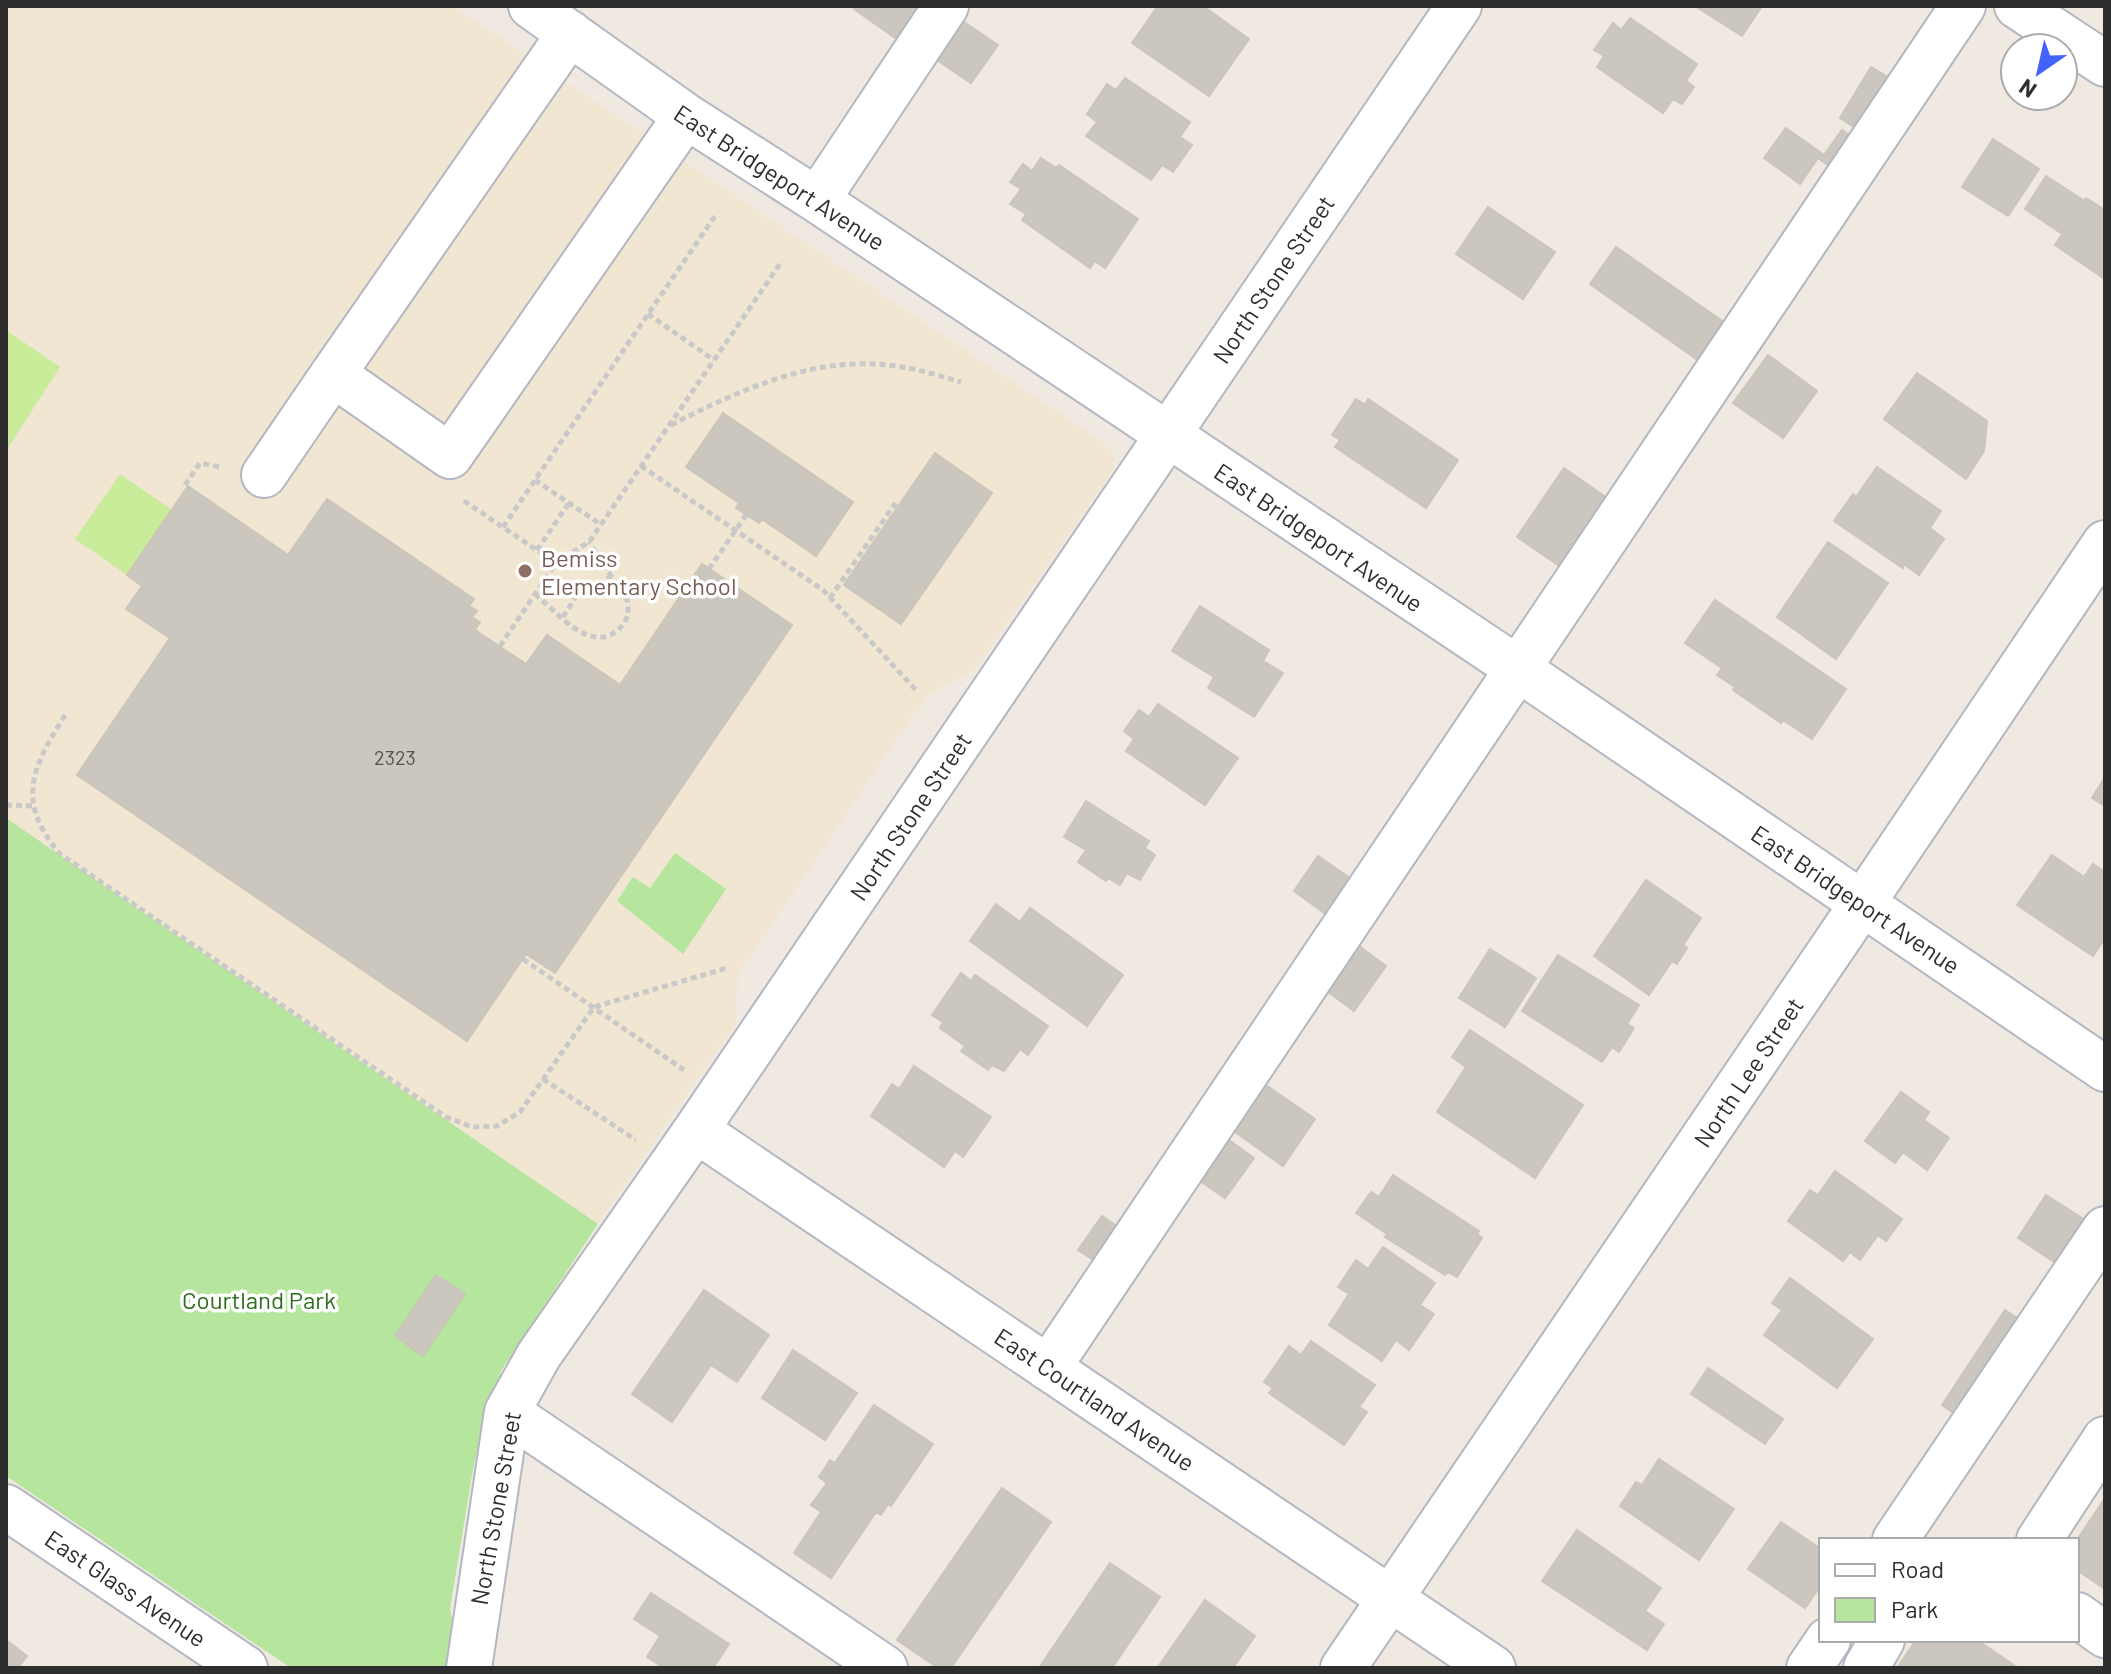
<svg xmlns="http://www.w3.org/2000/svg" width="2111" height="1674" viewBox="0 0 2111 1674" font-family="Barlow,sans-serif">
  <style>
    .education { fill: #f0e6d1 }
    .green { fill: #b6e59e }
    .pitch { fill: #c9ec9a }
    .building { fill: #cbc7bf; stroke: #cbc5ba; stroke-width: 2 }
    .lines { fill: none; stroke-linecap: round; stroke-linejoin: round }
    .minor-casing { stroke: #b4b7c1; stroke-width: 48 }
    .path { stroke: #c9c9c9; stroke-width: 5; stroke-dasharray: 6 4; stroke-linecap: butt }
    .minor { stroke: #fff; stroke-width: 44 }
    .education-dot { fill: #8d6e63; stroke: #fff; stroke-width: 3 }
    .labels { text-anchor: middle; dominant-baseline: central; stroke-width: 7; stroke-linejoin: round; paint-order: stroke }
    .number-label { font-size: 20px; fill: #555452 }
    .street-label { font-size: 24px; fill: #2e2e2e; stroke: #fff }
    .education-label { font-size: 24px; fill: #785e54; stroke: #fff; text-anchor: start }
    .park-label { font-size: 24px; fill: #2c6e1b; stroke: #fff }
  </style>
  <rect width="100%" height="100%" fill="#efe9e1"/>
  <path class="education" d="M 6,6 L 453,6 L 1107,445 L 1114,458 L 1112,472 L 975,669 L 926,697 L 738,975 L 736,1023 L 598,1224 L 6,818 Z"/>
  <path class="green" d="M 6,818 L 598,1224 L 501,1371 L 484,1422 L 473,1469 L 450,1609 L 457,1646 L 452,1668 L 291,1668 L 6,1476 Z
    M 675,853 L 726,889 L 683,954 L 617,901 L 633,877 L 650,888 Z"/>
  <path class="pitch" d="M 6,330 L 60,367 L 6,451 Z
    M 120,474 L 172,510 L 127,575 L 75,539 Z"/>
  <path class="building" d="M 856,6 L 932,6 L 904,44 L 854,9 Z
    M 1158,6 L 1203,6 L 1249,39 L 1209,96 L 1132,43 Z
    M 1695,6 L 1762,6 L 1742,36 Z
    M 1630,18 L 1697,64 L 1686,81 L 1694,87 L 1682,104 L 1673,99 L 1663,113 L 1597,67 L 1604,56 L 1594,50 L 1613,23 L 1621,30 Z
    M 964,22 L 998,45 L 971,83 L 937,60 Z
    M 1871,67 L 1903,86 L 1871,138 L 1840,118 Z
    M 1125,78 L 1190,122 L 1180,137 L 1192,145 L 1173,172 L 1162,165 L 1151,180 L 1086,136 L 1097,122 L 1087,114 L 1107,84 L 1116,90 Z
    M 1786,128 L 1824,155 L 1842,130 L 1861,143 L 1839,173 L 1818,158 L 1800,184 L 1764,158 Z
    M 1993,139 L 2039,169 L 2008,216 L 1962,187 Z
    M 1041,158 L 1056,168 L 1059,165 L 1138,219 L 1105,268 L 1095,261 L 1090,268 L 1022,220 L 1026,214 L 1010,204 L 1021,189 L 1010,182 L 1023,164 L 1032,171 Z
    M 2046,176 L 2083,200 L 2061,233 L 2025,209 Z
    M 2086,198 L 2105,210 L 2105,279 L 2055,245 Z
    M 1488,207 L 1555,252 L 1523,299 L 1456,254 Z
    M 1616,247 L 1738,332 L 1712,370 L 1590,284 Z
    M 1768,355 L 1817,391 L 1783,438 L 1733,403 Z
    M 1917,373 L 1987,421 L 1984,451 L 1966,479 L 1884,419 Z
    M 1356,399 L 1365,405 L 1368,399 L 1458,460 L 1426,508 L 1335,447 L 1340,440 L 1332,435 Z
    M 723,413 L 853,502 L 816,556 L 762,519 L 759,523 L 736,508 L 739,503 L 686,467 Z
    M 935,453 L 992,493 L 901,624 L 844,585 Z
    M 1877,467 L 1941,511 L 1930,528 L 1944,539 L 1919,575 L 1904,564 L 1903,568 L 1834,521 L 1853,494 L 1856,497 Z
    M 1564,468 L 1620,507 L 1573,575 L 1517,537 Z
    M 188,486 L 288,555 L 327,499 L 474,599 L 469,606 L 477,611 L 472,617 L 480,622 L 475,630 L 526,664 L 547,635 L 620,685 L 702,564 L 792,625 L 555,973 L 526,954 L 467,1041 L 77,775 L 170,638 L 126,609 L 142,586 L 127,575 Z
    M 1828,542 L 1888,583 L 1836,659 L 1777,617 Z
    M 1715,600 L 1846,689 L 1812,739 L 1783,720 L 1781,723 L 1733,690 L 1735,687 L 1717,675 L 1722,668 L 1685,643 Z
    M 1200,606 L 1269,650 L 1263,661 L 1283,673 L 1254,717 L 1208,688 L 1214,677 L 1172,651 Z
    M 1158,704 L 1238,758 L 1205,805 L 1126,751 L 1134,739 L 1124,731 L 1139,710 L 1149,717 Z
    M 2105,777 L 2105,806 L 2092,798 Z
    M 1086,801 L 1149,841 L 1145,848 L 1155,855 L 1140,880 L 1127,873 L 1120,885 L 1108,878 L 1106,881 L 1078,862 L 1086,850 L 1064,837 Z
    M 2052,855 L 2084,877 L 2093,864 L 2105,872 L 2105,938 L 2093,956 L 2017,905 Z
    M 1318,856 L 1363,887 L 1338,923 L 1294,891 Z
    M 1646,880 L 1701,918 L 1683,945 L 1687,948 L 1677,964 L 1672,961 L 1649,995 L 1594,956 Z
    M 996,904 L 1020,922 L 1030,908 L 1123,975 L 1087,1026 L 970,941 Z
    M 1355,943 L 1386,966 L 1354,1011 L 1323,988 Z
    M 1490,949 L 1536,978 L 1505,1027 L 1459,998 Z
    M 1558,955 L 1639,1005 L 1627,1024 L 1634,1028 L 1619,1052 L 1612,1047 L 1602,1062 L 1522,1011 Z
    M 961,973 L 971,981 L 975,975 L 1048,1026 L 1028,1055 L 1020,1049 L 1004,1071 L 992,1065 L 988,1070 L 961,1051 L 965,1046 L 940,1028 L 943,1022 L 932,1015 Z
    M 1470,1030 L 1583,1105 L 1535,1178 L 1437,1112 L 1466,1067 L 1452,1057 Z
    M 914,1066 L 991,1117 L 963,1157 L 955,1151 L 944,1167 L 871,1116 L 892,1084 L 899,1089 Z
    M 1260,1081 L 1315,1119 L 1283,1166 L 1228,1127 Z
    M 1901,1092 L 1929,1112 L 1924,1120 L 1949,1138 L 1927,1170 L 1903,1152 L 1895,1163 L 1865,1141 Z
    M 1222,1135 L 1254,1158 L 1225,1198 L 1193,1176 Z
    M 1835,1171 L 1902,1219 L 1886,1241 L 1878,1235 L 1860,1260 L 1850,1252 L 1843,1261 L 1788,1221 L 1810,1190 L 1818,1195 Z
    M 1393,1175 L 1479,1231 L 1477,1234 L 1482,1238 L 1457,1277 L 1448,1272 L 1445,1275 L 1385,1237 L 1387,1234 L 1356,1213 L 1371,1192 L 1379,1197 Z
    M 2046,1195 L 2093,1225 L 2065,1269 L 2018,1238 Z
    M 1102,1216 L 1124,1231 L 1101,1265 L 1078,1250 Z
    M 1383,1247 L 1435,1283 L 1420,1305 L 1434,1314 L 1409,1350 L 1396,1340 L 1382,1361 L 1329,1325 L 1349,1294 L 1338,1287 L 1356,1260 L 1368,1269 Z
    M 436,1275 L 465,1294 L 423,1356 L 395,1336 Z
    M 1790,1278 L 1873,1339 L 1837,1388 L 1764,1335 L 1782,1310 L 1772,1303 Z
    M 704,1290 L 769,1335 L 737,1382 L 711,1365 L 672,1422 L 632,1394 Z
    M 2005,1310 L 2032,1328 L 1968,1423 L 1942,1405 Z
    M 1311,1341 L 1375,1385 L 1359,1407 L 1367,1412 L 1344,1445 L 1269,1393 L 1273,1388 L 1264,1382 L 1289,1346 L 1301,1355 Z
    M 793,1350 L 857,1393 L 825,1440 L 762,1398 Z
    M 1708,1368 L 1783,1419 L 1765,1444 L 1691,1394 Z
    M 874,1405 L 933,1444 L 891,1506 L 888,1504 L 881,1515 L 876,1512 L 831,1578 L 794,1553 L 821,1512 L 811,1505 L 827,1483 L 819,1477 L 830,1460 L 835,1463 Z
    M 1659,1459 L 1734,1509 L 1699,1560 L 1620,1506 L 1636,1482 L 1642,1485 Z
    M 1002,1488 L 1051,1522 L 951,1668 L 938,1668 L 897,1640 Z
    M 2105,1498 L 2105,1589 L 2077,1570 L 2077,1540 Z
    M 1781,1522 L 1821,1549 L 1821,1585 L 1805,1608 L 1748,1569 Z
    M 1577,1530 L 1661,1588 L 1645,1611 L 1664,1624 L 1647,1650 L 1542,1581 Z
    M 1110,1563 L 1160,1597 L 1112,1668 L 1039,1668 Z
    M 651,1593 L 729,1644 L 713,1668 L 664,1668 L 647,1657 L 660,1636 L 634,1619 Z
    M 1205,1600 L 1255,1636 L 1233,1668 L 1158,1667 Z
    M 6,1640 L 27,1656 L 18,1668 L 6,1668 Z
    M 1916,1640 L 1977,1640 L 2018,1668 L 1897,1668 Z"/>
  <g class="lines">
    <g class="minor-casing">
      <path id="minor" d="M 531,6 L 686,116 L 817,200 L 1517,668 L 2105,1069
        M 2017,6 L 2105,64
        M 570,33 L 333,374 L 450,456 L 686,116
        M 817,200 L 946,6
        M 264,475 L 333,374
        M 696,1130 L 1493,1668
        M 1048,1368 L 1963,6
        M 507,1412 L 885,1668
        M 6,1507 L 245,1668
        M 1895,1540 L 2105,1229
        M 2039,1540 L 2105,1439
        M 2077,1615 L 2105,1635
        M 469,1668 L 507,1412 L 539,1355 L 696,1130 L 1459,6
        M 1343,1668 L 1862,904 L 2105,543
        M 1809,1668 L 1828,1640
        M 1866,1668 L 1882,1640"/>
    </g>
    <path class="path" d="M 648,314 L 714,360
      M 671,425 C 744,388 823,351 907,368 C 925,371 943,377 961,382
      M 641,466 L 823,590 L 916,690
      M 535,480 L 600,524
      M 185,485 L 200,463 L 220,467
      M 464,501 L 556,563
      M 503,527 L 715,216
      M 537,550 L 569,503
      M 709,569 L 746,515
      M 535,594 C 557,612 589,654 618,630 C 627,622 629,614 628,602 L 589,542
      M 830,598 L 894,505 L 898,508
      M 563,617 L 577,595 L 612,576
      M 500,646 L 556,563 L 589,542 L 782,261
      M 65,715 C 32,768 15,801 60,854 L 446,1117 L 472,1127 L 497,1126 L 520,1112 L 594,1007 L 727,968
      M 6,805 L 33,806
      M 523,959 L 684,1070
      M 543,1079 L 636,1140"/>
    <use href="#minor" class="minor"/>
  </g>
  <circle class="education-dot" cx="525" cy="571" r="8"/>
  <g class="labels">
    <g class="number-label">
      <text x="395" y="757">2323</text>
    </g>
    <g class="street-label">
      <text transform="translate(780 177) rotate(33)">East Bridgeport Avenue</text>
      <text transform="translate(1273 279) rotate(-56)">North Stone Street</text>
      <text transform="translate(1319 537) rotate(34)">East Bridgeport Avenue</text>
      <text transform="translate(910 816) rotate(-56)">North Stone Street</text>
      <text transform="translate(1856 899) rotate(34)">East Bridgeport Avenue</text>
      <text transform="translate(1748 1072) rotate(-56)">North Lee Street</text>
      <text transform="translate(1095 1399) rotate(34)">East Courtland Avenue</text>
      <text transform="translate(495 1508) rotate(-80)">North Stone Street</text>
      <text transform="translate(126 1588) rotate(34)">East Glass Avenue</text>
    </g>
    <g class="education-label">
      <text x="541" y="557">Bemiss<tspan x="541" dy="28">Elementary School</tspan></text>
    </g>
    <g class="park-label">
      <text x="259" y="1299">Courtland Park</text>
    </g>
  </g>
  <rect width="2111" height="1674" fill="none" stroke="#2e2e2e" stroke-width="16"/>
  <rect x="1819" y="1538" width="260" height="104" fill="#ffffff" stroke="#ababab" stroke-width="2"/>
  <rect x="1835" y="1564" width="40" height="12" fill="#ffffff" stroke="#ababab" stroke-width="2"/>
  <text x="1891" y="1578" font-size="24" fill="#2e2e2e">Road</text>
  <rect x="1835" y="1598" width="40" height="24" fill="#b6e59e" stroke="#ababab" stroke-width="2"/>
  <text x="1891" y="1618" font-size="24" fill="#2e2e2e">Park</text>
  <g transform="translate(2039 72) rotate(214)"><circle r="38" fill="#ffffff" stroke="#ababab" stroke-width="2"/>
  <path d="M0-6L14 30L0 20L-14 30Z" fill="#4264fb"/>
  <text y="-12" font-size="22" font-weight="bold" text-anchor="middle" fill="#2e2e2e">N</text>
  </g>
</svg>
